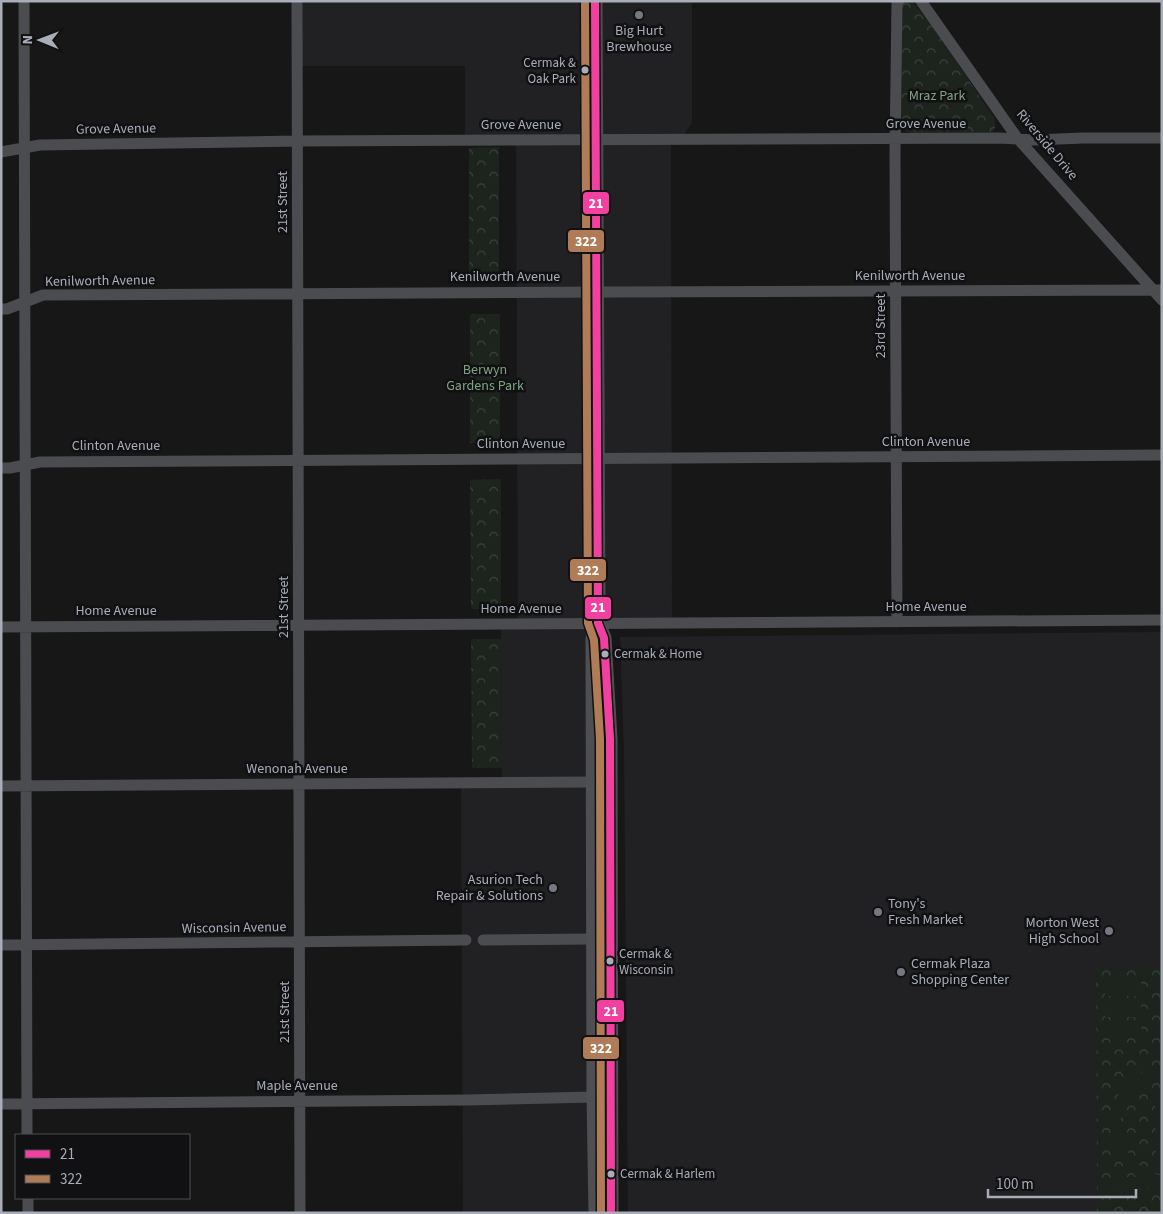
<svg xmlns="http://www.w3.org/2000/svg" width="1163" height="1214" viewBox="0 0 1163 1214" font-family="'Source Sans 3',sans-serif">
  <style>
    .built { fill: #212123 }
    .forest { fill: url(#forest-crowns) }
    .pitch { fill: #1d241e }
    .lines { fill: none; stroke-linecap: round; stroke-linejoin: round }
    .minor { stroke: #4b4c50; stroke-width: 11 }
    .major { stroke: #4d4f52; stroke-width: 15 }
    .bus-1-casing { stroke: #111113; stroke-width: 11 }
    .bus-2-casing { stroke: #111113; stroke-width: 11 }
    .bus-1 { stroke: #f240a1; stroke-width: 8 }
    .bus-2 { stroke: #b07c57; stroke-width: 8 }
    .poi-dot { fill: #757880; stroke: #111113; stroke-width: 2 }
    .bus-dot { fill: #a8adb8; stroke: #111113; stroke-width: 2 }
    .labels { text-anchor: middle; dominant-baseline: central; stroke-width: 5; stroke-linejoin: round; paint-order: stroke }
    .bus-label { font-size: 13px; fill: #a8adb8; stroke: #111113; text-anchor: start }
    .poi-label { font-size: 14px; fill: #a8adb8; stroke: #111113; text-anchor: end }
    .park-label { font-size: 14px; fill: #7fa381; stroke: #111113 }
    .street-label { font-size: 14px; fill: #a8adb8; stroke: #111113 }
    .line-badge { stroke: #111113; stroke-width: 2 }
    .badge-label { font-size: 14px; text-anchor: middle; font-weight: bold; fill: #fff }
  </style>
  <defs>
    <pattern id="forest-crowns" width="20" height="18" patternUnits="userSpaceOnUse" patternTransform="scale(1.25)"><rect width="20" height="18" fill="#1d241e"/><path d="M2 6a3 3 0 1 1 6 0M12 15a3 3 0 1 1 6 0" fill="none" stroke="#3b413d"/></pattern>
  </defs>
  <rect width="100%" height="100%" fill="#171717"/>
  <path class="built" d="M 299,1 L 692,1 L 692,123 L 679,141 L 671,141 L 672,621 L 518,622 L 516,138 L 465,139 L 465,66 L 299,66 Z
    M 596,625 L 591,780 L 502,781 L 501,626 Z
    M 1162,632 L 1162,1213 L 628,1213 L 624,753 L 620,637 Z
    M 461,784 L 591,784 L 592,1213 L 463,1213 Z"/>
  <path class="forest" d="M 905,1 L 912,1 L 930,23 L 995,119 L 995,128 L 992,132 L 911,133 L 903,130 L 901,124 L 901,17 L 902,7 Z
    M 499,147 L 499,277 L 469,277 L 469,148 Z
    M 470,314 L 500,314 L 500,443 L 470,443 Z
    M 501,479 L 501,609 L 471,609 L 470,480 Z
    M 471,639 L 501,639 L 502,768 L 472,768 Z
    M 1162,968 L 1162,1213 L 1097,1213 L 1096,969 Z"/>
  <path class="pitch" d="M 1105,980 L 1141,980 L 1141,996 L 1105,996 Z
    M 1105,1001 L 1141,1001 L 1141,1017 L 1105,1017 Z
    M 1141,1021 L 1141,1038 L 1106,1038 L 1106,1022 Z
    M 1162,1065 L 1162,1077 C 1107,1089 1106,1161 1162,1176 L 1162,1188 L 1100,1189 L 1100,1178 L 1137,1177 C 1105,1151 1099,1105 1134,1078 C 1142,1072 1152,1066 1162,1065 Z
    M 1155,1089 L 1162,1089 L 1162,1162 L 1156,1162 Z"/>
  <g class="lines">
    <path class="minor" d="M 24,1 L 27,1135
      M 297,1 L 300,1213
      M 921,1 L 1018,139 L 1162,300
      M 1,152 L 40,145 L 297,141 L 999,138 L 1035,140 L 1083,138 L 1162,138
      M 1,309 L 7,309 L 43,295 L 613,292 L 1162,290
      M 1,468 L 10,468 L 40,462 L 1162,455
      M 897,622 L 895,153 L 897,3 L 899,1
      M 1,627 L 1162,620
      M 1,786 L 593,782
      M 483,940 L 593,939
      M 1,945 L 466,940
      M 1,1104 L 467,1100 L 594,1097
      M 28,1198 L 28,1213"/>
    <path class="major" d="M 595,1 L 598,610 L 598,623 L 593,639 L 594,1097 L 596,1213
      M 598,623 L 604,638 L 610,739 L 611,1213"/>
    <g class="bus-1-casing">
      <path id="bus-1" d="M 595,1 L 598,623 L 604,638 L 610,739 L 611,1213"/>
    </g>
    <g class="bus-2-casing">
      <path id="bus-2" d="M 585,1 L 588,623 L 594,640 L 600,739 L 601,1213"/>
    </g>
    <use href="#bus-1" class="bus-1"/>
    <use href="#bus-2" class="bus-2"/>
  </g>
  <g class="poi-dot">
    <circle cx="639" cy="15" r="5"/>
    <circle cx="553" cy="888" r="5"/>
    <circle cx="878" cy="912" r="5"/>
    <circle cx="1109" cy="931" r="5"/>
    <circle cx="901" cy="972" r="5"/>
  </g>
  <g class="bus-dot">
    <circle cx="585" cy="70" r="4.5"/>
    <circle cx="605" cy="654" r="4.5"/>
    <circle cx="610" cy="961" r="4.5"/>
    <circle cx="611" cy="1174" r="4.5"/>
  </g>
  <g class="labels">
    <g class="bus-label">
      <text x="576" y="63" text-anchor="end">Cermak &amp;<tspan x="576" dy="16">Oak Park</tspan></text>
      <text x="614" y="654">Cermak &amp; Home</text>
      <text x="619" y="954">Cermak &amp;<tspan x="619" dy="16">Wisconsin</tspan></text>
      <text x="620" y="1174">Cermak &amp; Harlem</text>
    </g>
    <g class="poi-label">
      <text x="639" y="31" text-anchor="middle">Big Hurt<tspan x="639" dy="16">Brewhouse</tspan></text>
      <text x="543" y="880">Asurion Tech<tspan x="543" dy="16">Repair &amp; Solutions</tspan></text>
      <text x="888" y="904" text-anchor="start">Tony's<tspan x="888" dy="16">Fresh Market</tspan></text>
      <text x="1099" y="923">Morton West<tspan x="1099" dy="16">High School</tspan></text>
      <text x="911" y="964" text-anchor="start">Cermak Plaza<tspan x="911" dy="16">Shopping Center</tspan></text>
    </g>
    <g class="park-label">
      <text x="937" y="96">Mraz Park</text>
      <text x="485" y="370">Berwyn<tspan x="485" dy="16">Gardens Park</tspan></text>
    </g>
    <g class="street-label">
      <text x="926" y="124">Grove Avenue</text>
      <text x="521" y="125">Grove Avenue</text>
      <text transform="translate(116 129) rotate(-1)">Grove Avenue</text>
      <text transform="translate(1047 145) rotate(50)">Riverside Drive</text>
      <text transform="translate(283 202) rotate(-90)">21st Street</text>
      <text x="910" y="276">Kenilworth Avenue</text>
      <text x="505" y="277">Kenilworth Avenue</text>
      <text transform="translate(100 281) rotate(-1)">Kenilworth Avenue</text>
      <text transform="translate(881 326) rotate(-90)">23rd Street</text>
      <text x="926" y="442">Clinton Avenue</text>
      <text x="521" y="444">Clinton Avenue</text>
      <text x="116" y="446">Clinton Avenue</text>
      <text transform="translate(284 607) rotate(-90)">21st Street</text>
      <text x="926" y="607">Home Avenue</text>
      <text x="521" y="609">Home Avenue</text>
      <text x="116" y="611">Home Avenue</text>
      <text x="297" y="769">Wenonah Avenue</text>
      <text transform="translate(234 928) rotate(-1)">Wisconsin Avenue</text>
      <text transform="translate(285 1012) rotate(-90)">21st Street</text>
      <text x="297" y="1086">Maple Avenue</text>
    </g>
  </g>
  <g class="line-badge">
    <rect x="582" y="191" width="28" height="24" rx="5" fill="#f240a1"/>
    <rect x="567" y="229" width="38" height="24" rx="5" fill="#b07c57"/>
    <rect x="569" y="558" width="38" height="24" rx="5" fill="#b07c57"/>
    <rect x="584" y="596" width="28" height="24" rx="5" fill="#f240a1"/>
    <rect x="596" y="999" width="29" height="24" rx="5" fill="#f240a1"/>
    <rect x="582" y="1036" width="38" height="24" rx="5" fill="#b07c57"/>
  </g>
  <g class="badge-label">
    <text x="596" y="208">21</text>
    <text x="586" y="246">322</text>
    <text x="588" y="575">322</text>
    <text x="598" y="612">21</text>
    <text x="611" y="1016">21</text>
    <text x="601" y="1053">322</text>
  </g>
  <rect width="1163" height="1214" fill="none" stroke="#a8adb8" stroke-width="5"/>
  <rect x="15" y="1134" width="175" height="65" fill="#111113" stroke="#4d4f55"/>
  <rect x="25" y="1150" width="25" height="8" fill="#f240a1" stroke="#4d4f55"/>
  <text x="60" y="1159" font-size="15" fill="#a8adb8">21</text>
  <rect x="25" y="1175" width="25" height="8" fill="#b07c57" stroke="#4d4f55"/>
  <text x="60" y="1184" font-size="15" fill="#a8adb8">322</text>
  <g transform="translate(40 40) rotate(271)" stroke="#111113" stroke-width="4" paint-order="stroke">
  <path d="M0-4L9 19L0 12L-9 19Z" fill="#a8adb8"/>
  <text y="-8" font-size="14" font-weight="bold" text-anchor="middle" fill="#a8adb8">N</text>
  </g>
  <path d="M988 1189v8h148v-8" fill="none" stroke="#a8adb8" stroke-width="2.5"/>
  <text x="996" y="1189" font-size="15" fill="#a8adb8" stroke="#111113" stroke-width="4" paint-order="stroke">100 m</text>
</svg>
